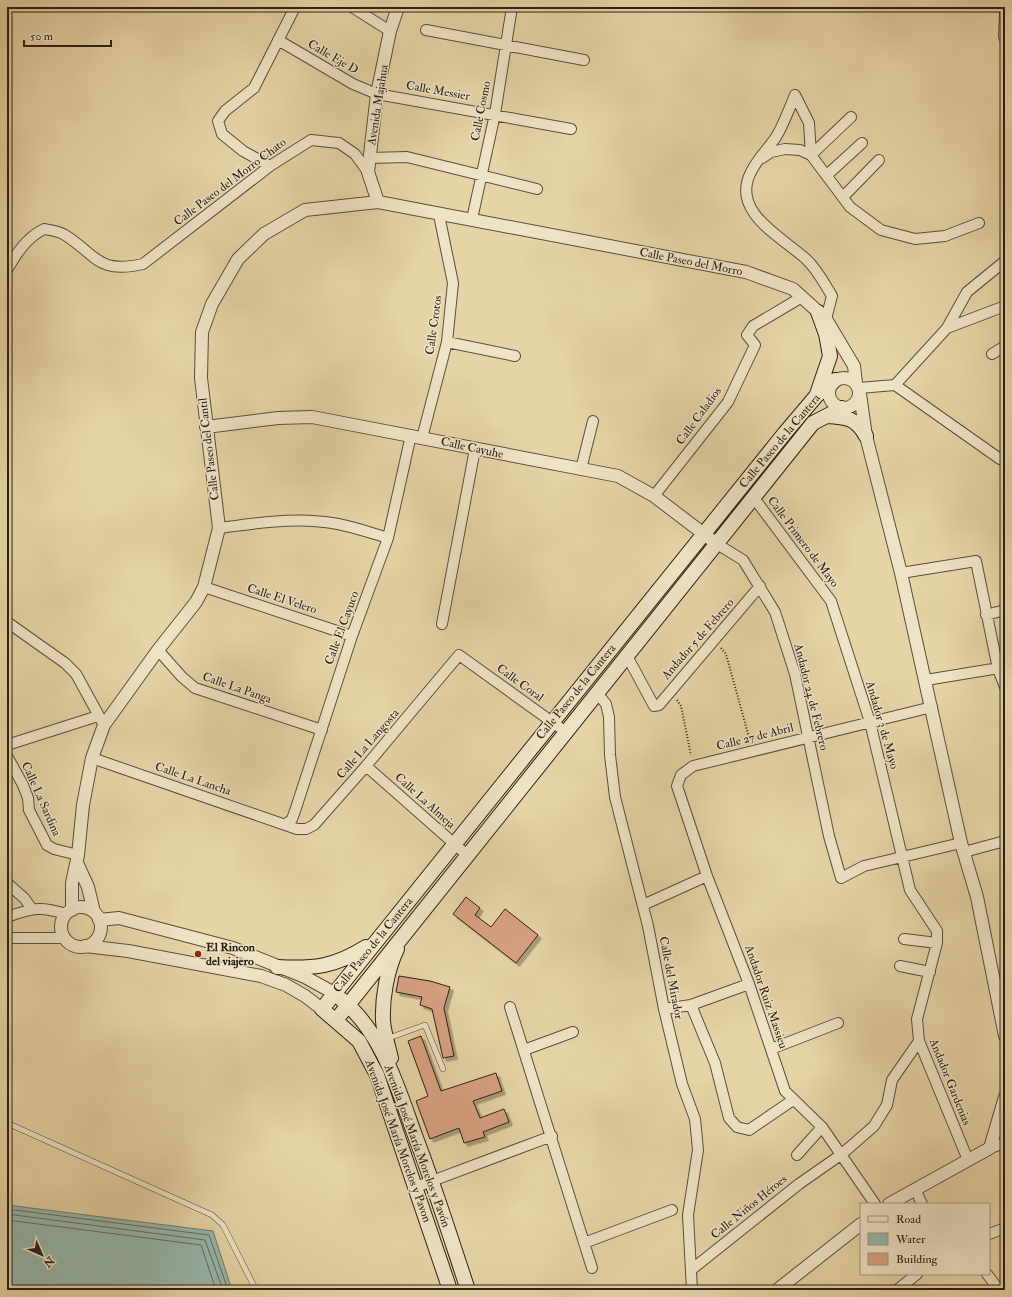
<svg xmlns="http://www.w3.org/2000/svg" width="1012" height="1297" viewBox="0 0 1012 1297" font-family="'IM FELL Double Pica',serif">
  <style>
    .water { fill: #97b8ac; stroke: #6c7b71 }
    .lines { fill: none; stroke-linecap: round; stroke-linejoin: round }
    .shore { stroke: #626c62; stroke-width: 1 }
    .building { fill: #d7a184; stroke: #2c2019; filter: url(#shadow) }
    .service-casing { stroke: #5a4d3c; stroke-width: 6 }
    .minor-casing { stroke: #5a4d3c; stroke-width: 12 }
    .tertiary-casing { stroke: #5a4d3c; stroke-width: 14 }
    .secondary-casing { stroke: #2c2019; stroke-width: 16 }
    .path { stroke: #2c2019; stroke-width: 2; stroke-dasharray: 1 2; stroke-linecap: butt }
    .service { stroke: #efe3c5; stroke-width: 5 }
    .minor { stroke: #efe3c5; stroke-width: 10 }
    .tertiary { stroke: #efe3c5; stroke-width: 12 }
    .secondary { stroke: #efe3c5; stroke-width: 14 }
    .poi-dot { fill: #8f2418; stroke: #efe3c5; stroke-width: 1.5 }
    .labels { text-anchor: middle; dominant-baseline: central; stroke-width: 3; stroke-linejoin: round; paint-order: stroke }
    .street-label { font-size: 12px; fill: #2c2019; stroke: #efe3c5 }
    .poi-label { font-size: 12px; font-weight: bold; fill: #2c2019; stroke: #efe3c5; text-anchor: start }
  </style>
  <defs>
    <filter id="shadow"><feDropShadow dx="3.5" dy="3.5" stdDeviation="0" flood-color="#0004"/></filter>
  </defs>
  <rect width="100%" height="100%" fill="#e6d4a6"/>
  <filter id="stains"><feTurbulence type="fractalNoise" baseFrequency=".005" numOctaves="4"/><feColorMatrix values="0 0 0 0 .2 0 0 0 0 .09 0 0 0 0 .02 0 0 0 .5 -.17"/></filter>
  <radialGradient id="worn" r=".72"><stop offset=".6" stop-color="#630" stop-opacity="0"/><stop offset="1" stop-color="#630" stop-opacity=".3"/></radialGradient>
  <path class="water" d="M 7,1205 L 213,1231 L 232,1290 L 7,1290 Z"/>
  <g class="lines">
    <path class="shore" d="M 7,1209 L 209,1235 L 228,1290
      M 7,1214 L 205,1240 L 223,1290
      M 7,1220 L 201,1245 L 216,1290"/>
  </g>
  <path class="building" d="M 466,897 L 480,908 L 475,915 L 491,927 L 505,909 L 538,935 L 516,963 L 453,914 Z
    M 399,976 L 430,981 L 450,987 L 444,1008 L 454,1056 L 443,1058 L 432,1009 L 420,1005 L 422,997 L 396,992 Z
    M 421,1036 L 441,1091 L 496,1073 L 502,1091 L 473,1101 L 480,1118 L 504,1109 L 509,1122 L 483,1132 L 485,1137 L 464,1143 L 459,1128 L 430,1139 L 416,1101 L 428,1096 L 408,1041 Z"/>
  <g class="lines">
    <g class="service-casing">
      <path id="service" d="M 386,1039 L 425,1025 L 443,1069
        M 7,1123 L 212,1215 L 223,1225 L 256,1290"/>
    </g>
    <g class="minor-casing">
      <path id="minor" d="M 352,7 L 390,31
        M 426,30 L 584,60
        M 1004,37 L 1005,13
        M 278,40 L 353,84 L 377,94 L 571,129
        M 795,95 C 789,109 784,124 776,137 C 768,149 757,159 751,172 C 730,212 782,237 806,259 C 817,269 824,283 832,296 L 826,319 L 822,323
        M 795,95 L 809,123 L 811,155
        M 811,155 L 851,117
        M 370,158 L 407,157 L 537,189
        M 762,158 L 771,152 L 785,149 L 800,150 L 811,155 L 850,207 L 881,230 L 915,239 L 945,236 L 979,223
        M 270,166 L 243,151 L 222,134 L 218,121 L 225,111 L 254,88 L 295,7
        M 827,175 L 862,143
        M 843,197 L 879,160
        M 472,219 L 495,114 L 512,7
        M 7,270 C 17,253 26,238 44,229 C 50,230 59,231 65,235 C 98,256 97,274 143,264 L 270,166 L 311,140 L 339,143 L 355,154 L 368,172
        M 947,328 L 1005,306
        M 447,342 L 515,356
        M 992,354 L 1005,346
        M 895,385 L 947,328 L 967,292 L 1005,261
        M 859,388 L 895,385 L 1000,459 L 1005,460
        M 422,438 L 447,342 L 453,283 L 439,215
        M 581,469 L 593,421
        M 654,496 L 728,402 L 755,345 L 747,335 L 753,326 L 802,297
        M 754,498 L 831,601 L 870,722 L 910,890 L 937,931 L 937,943 L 917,1019 L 919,1041 L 968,1160
        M 219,528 C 259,523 298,516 338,524 C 354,527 371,533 388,538
        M 717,544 L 743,560 L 775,612 L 795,674 L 829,836 L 841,878 L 864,866 L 961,843
        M 901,573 L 976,561 L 998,669 L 1005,687
        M 204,587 L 352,636
        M 986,615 L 1005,610
        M 7,622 L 65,663 L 76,674 L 104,725
        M 442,624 L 475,449
        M 158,650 L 182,677 L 195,688 L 322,730
        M 627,656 L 654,706 L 659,705 L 760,586
        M 926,680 L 1005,667
        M 597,693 L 606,704 L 609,717 L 610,755 L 615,797 L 648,926 L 664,1009 L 682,1084 L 695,1119 L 698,1150 L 688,1215 L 692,1290
        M 7,745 L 98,716
        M 7,756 L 23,785 L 28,798 L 29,810 L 47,845 L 54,849 L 78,855
        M 92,758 L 297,829 L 306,829 L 314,825 L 366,766 L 459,655 L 566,732
        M 366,766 L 467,855
        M 286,824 L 292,819 L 295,811 L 352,636 L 388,538 L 411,435
        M 964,852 L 1005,841
        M 7,883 L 24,898 L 32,909
        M 643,905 L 707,876
        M 7,917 C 32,908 40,906 66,914
        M 7,938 L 64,938
        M 904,939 L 937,943
        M 900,966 L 930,972
        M 691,1005 L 715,1063 L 729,1118 L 737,1127 L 749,1130 L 793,1100
        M 510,1007 L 592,1268
        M 664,1009 L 691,1005 L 749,984
        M 771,1049 L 838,1023
        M 524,1050 L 573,1032
        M 990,1148 L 1005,1143
        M 797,1155 L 822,1127
        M 416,1187 L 552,1136
        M 915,1189 L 922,1204
        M 875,1204 L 822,1127 L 785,1091 L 749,984 L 707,876 L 677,786 L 681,775 L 693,766 L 932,707
        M 989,1234 L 1005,1228
        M 584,1243 L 672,1210
        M 691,1270 L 799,1184 L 842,1154 L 874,1126 L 887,1105 L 892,1080 L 919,1041
        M 987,1274 L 999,1290
        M 897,1290 L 917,1274"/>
    </g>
    <g class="tertiary-casing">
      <path id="tertiary" d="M 378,202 L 368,172 L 377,94 L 390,31 L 398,7
        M829 393a15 15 0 1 1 30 0a15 15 0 1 1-30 0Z
        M 860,394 L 866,436 L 901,573 L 961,843 L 977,897 L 1005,1036
        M 206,427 L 278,418 L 312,417 L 618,476 L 654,496 L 717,544
        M 77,863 L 88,887 L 94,912
        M61 927a20 20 0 1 1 40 0a20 20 0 1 1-40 0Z
        M 72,910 L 72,883 L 78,855 L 83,805 L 92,758 L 104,725 L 158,650 L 196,602 L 204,587 L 219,528 L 201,378 L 202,332 L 212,304 L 238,259 L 264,234 L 305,210 L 378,202 L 746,272 L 793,289 L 826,319 L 854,366 L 856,383
        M 99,920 L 119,918 L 233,948 L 305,977 L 334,993
        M 85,946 L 128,951 L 261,976 L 286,985 L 305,996 L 322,1009
        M 889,1204 L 990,1148 L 1005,1097
        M 777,1290 L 861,1224"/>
    </g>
    <g class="secondary-casing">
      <path id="secondary" d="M 817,394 L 830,356 L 826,334 L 818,312
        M 827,416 C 847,417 856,418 866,436
        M 277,967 C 314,969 334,967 366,947
        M 341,999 C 383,1033 398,1089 416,1138 C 435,1188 451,1239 468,1290
        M 336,1020 L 813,423 L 842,408
        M 391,1058 C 388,1046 384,1033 383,1021 C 382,998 387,970 397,949
        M 450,1290 L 377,1075 L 359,1041 L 322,1009 L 784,434 L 817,395 L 835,380"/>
    </g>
    <path class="path" d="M 721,648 L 726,654 L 750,741
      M 677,700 L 681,706 L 691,755"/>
    <use href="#service" class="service"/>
    <use href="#minor" class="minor"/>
    <use href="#tertiary" class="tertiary"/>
    <use href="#secondary" class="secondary"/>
  </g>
  <circle class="poi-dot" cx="198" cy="954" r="4"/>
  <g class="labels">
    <g class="street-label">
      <text transform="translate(333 57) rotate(30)">Calle Eje D</text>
      <text transform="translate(438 91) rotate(10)">Calle Messier</text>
      <text transform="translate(378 105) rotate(-81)">Avenida Majahua</text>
      <text transform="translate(481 111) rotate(-79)">Calle Cosmo</text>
      <text transform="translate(230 182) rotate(-37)">Calle Paseo del Morro Chato</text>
      <text transform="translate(691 262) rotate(11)">Calle Paseo del Morro</text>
      <text transform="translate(434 325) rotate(-82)">Calle Crotos</text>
      <text transform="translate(699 416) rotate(-54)">Calle Caladios</text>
      <text transform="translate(780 441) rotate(-50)">Calle Paseo de la Cantera</text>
      <text transform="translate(472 448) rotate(12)">Calle Cayuhe</text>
      <text transform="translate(209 449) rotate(-97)">Calle Paseo del Cantil</text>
      <text transform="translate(803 542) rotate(53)">Calle Primero de Mayo</text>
      <text transform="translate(282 599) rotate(18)">Calle El Velero</text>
      <text transform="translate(342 628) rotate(-70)">Calle El Cayuco</text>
      <text transform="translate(698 639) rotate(-49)">Andador 5 de Febrero</text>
      <text transform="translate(520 683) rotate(36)">Calle Coral</text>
      <text transform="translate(237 688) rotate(19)">Calle La Panga</text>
      <text transform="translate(576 692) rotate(-51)">Calle Paseo de la Cantera</text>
      <text transform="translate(811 697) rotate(76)">Andador 24 de Febrero</text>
      <text transform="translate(882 725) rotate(74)">Andador 3 de Mayo</text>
      <text transform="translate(755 737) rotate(-14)">Calle 27 de Abril</text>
      <text transform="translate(368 744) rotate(-49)">Calle La Langosta</text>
      <text transform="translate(193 779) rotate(19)">Calle La Lancha</text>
      <text transform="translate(41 799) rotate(66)">Calle La Sardina</text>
      <text transform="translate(425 801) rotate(42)">Calle La Almeja</text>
      <text transform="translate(373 945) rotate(-51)">Calle Paseo de la Cantera</text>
      <text transform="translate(671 978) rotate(79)">Calle del Mirador</text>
      <text transform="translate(766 997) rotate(71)">Andador Ruiz Massieu</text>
      <text transform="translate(950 1082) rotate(68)">Andador Gardenias</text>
      <text transform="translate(398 1141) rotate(70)">Avenida José María Morelos y Pavon</text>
      <text transform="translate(417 1146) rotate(70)">Avenida José María Morelos y Pavón</text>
      <text transform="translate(749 1207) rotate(-39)">Calle Niños Héroes</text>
    </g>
    <g class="poi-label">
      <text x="206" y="947">El Rincon<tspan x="206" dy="14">del viajero</tspan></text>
    </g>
  </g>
  <rect width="1012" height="1297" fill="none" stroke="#e6d4a6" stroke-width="24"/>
  <rect x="8" y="8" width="996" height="1281" fill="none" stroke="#2c2019" stroke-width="2"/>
  <rect x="12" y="12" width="988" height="1273" fill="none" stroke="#2c2019"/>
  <rect x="860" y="1203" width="130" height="72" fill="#efe3c5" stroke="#a19580"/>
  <rect x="868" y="1216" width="20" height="6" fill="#efe3c5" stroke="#a19580"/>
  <text x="896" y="1223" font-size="12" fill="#2c2019">Road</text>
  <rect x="868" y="1233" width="20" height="12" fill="#97b8ac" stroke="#a19580"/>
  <text x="896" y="1243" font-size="12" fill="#2c2019">Water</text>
  <rect x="868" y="1253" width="20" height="12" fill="#d7a184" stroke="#a19580"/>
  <text x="896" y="1263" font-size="12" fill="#2c2019">Building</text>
  <g transform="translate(42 1255) rotate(135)" stroke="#efe3c5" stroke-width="3" paint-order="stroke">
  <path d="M0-3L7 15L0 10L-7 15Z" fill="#2c2019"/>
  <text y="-6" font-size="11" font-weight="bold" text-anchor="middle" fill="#2c2019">N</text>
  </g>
  <path d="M24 40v6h87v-6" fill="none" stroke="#2c2019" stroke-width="2"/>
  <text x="30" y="40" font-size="12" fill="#2c2019" stroke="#efe3c5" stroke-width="3" paint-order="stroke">50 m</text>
  <rect width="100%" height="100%" filter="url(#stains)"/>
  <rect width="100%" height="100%" fill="url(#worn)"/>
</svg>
